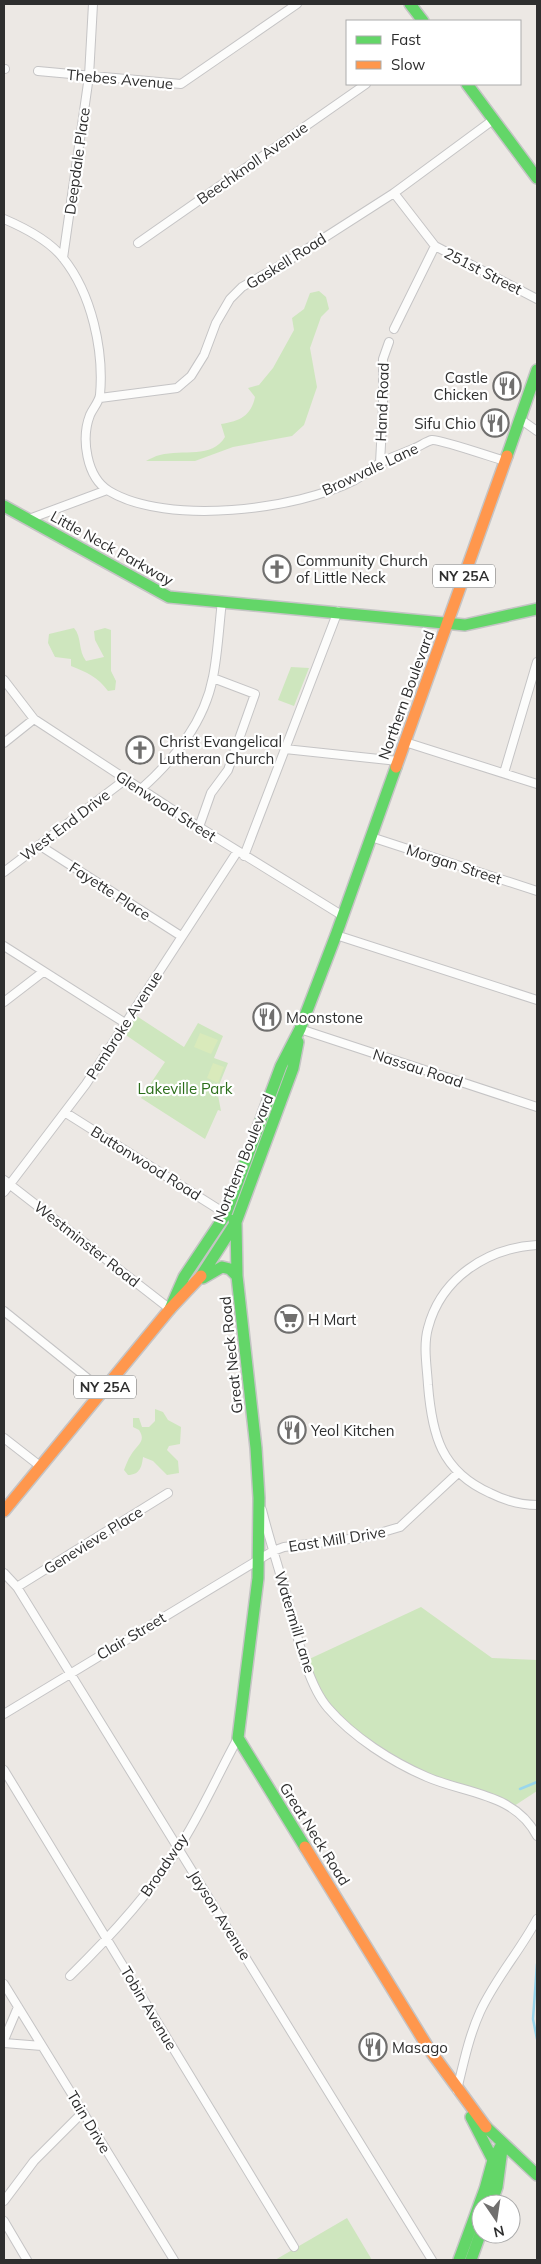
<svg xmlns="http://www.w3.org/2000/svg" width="541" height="2264" viewBox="0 0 541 2264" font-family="Mulish,sans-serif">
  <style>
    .green { fill: #cee6be }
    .pitch { fill: #d9eabb }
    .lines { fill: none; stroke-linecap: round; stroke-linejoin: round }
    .stream { stroke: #99d6ec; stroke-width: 2.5 }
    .street-casing { stroke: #c5c4c5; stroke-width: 10 }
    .fast-casing { stroke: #c5c4c5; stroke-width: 14 }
    .slow-casing { stroke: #c5c4c5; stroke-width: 14 }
    .street { stroke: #fcfcfb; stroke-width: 8 }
    .fast { stroke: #63d668; stroke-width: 11 }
    .slow { stroke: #ff974d; stroke-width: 11 }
    .labels { text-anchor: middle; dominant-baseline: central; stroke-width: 4.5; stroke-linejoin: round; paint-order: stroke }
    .shield { fill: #fff; stroke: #6d6d6d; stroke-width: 1 }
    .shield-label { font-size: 14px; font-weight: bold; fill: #2e2e2e }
    .street-label { font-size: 15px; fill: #2e2e2e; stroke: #fff }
    .poi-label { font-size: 15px; fill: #2e2e2e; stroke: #fff; text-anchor: start }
    .park-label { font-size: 15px; fill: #2c6e1b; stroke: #fff }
  </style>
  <rect width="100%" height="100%" fill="#ece8e4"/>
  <path class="green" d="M 319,291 L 326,297 L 329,309 L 321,317 L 310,348 L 317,387 L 304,425 L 292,436 L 233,447 L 195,461 L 146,461 C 150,459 155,456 160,455 C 183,449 212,459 225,437 L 221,424 C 240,421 251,416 255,397 L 248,388 L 259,385 L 273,368 L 294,330 L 292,318 L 304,309 L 310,293 Z
    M 74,628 C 82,637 78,651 86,661 L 104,657 L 95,640 L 94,631 L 105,628 L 111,630 L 111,671 L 116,681 L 115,690 L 108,691 C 98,677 86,672 71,666 L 71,659 L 55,657 L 48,643 L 49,634 Z
    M 291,667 L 309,668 L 294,706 L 278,700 Z
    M 132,1013 L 184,1047 L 198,1023 L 223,1036 L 214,1058 L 228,1063 L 217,1090 L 221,1111 L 218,1110 L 205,1139 L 141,1098 L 165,1062 L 120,1031 Z
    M 155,1409 L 163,1412 L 168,1420 L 181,1427 L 180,1444 L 169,1446 L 167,1450 L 178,1461 L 179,1473 L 167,1475 L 153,1461 L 143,1457 C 142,1466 140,1475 128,1475 L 124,1470 C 126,1465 128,1459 131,1455 C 136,1445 147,1442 139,1430 L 133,1427 L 133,1418 L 139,1418 L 142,1427 L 149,1427 L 155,1421 Z
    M 421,1607 L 492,1658 L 537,1660 L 537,1791 L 511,1808 L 429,1778 L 365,1740 L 328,1708 L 305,1661 Z
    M 347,2218 L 372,2260 L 275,2260 Z"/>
  <path class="pitch" d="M 200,1033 L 218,1040 L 211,1054 L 194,1047 Z
    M 213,1063 L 224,1067 L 218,1083 L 207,1078 Z"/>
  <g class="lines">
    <path class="stream" d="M 520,1789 L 537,1782
      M 537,1964 L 533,2019 L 537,2039"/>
    <g class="street-casing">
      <path id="street" d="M 4,69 L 5,69
        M 38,71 L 181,84 L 297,4
        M 394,193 L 435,246 L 537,299
        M 4,219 C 25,228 49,240 63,258 C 92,294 104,351 100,395 C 99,402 93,408 90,415 C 81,438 86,477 109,491 C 167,526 297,510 355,480 C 364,475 371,468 380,463 C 391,457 404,453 415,448 C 420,446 427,441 432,440 C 440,439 494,458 505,461
        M 138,243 L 366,84
        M 63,258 L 89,76 L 93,4
        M 394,329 L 435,246
        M 100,398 L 177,388 L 191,376 L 204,355 L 216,323 L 230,299 L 242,287 L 291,259 L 394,193 L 493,120
        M 520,419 L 537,431
        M 380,463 L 383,407 L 383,359 L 389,342
        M 29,519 L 107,490
        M 4,680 L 34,719 L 199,827 L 343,916
        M 405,742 L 537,784
        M 4,743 L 34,719
        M 285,749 L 398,761
        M 504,773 L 537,662
        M 141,789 C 174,760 205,721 213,677 C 218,652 219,626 222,601
        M 199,827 L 211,793 L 228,770 L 255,694 L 213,678
        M 371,837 L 537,891
        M 39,845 L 181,936
        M 244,856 L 338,611
        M 4,872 L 126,779
        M 336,935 L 537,1000
        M 4,946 L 125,1023
        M 4,1002 L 43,972
        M 300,1029 L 537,1107
        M 66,1113 L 226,1214
        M 4,1180 L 170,1309
        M 4,1192 L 86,1084 L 237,852
        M 537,1245 C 487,1248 441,1278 428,1328 C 423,1346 427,1367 428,1385 C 432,1435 441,1471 490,1493 C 504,1500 521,1505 537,1505
        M 4,1311 L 102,1390
        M 4,1438 L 40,1466
        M 262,1510 C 269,1538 278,1566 286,1594 C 295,1626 306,1683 328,1708 C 353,1737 392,1762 427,1777 C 466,1794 515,1793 537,1836
        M 4,1573 L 17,1587 L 432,2260
        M 17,1587 L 168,1493
        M 4,1714 L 273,1551 L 284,1547 L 366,1537 L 400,1527 L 458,1473
        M 4,1770 L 294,2247
        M 70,1976 C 110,1937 148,1896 178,1849 C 201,1814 218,1774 238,1738
        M 4,1984 L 174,2260
        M 4,2040 L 18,2007
        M 4,2043 L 42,2046
        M 457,2090 C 463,2065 469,2036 480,2012 C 495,1979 520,1951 537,1919
        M 4,2201 L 34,2161 L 83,2112
        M 4,2221 L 27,2260"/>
    </g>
    <g class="fast-casing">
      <path id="fast" d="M 410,4 L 423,21
        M 467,84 L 537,178
        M 507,456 L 537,370
        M 4,506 L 169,597 L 465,625 L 537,609
        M 234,1220 L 236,1222 L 237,1276 L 256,1448 L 259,1498 L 258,1578 L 238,1738 L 305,1847
        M 201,1276 L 236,1222 L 293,1068 L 298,1042
        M 203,1278 L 222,1267 L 230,1269 L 237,1276
        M 170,1309 L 184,1277 L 226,1214 L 281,1066 L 300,1029 L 336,935 L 396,767
        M 471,2117 L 493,2160
        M 486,2127 L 537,2175
        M 491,2204 L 497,2187 L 502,2149
        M 459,2260 L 485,2189 L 493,2160 L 502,2144
        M 471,2260 L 481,2232"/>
    </g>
    <g class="slow-casing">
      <path id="slow" d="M 396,767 L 507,456
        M 4,1511 L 170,1309 L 201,1276
        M 305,1847 L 429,2049 L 486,2127"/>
    </g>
    <use href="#street" class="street"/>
    <use href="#fast" class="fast"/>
    <use href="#slow" class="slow"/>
  </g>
  <defs>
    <g id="restaurant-ring" transform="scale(1.4375)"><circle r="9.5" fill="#fff" stroke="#706f6e" stroke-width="1.5"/><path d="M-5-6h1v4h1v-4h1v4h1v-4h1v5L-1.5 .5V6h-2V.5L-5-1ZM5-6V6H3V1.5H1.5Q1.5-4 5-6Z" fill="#706f6e"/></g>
    <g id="church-ring" transform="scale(1.4375)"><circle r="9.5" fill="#fff" stroke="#706f6e" stroke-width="1.5"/><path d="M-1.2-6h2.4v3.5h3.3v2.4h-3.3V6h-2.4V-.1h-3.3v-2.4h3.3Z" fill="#706f6e"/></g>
    <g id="supermarket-ring" transform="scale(1.4375)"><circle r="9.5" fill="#fff" stroke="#706f6e" stroke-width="1.5"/><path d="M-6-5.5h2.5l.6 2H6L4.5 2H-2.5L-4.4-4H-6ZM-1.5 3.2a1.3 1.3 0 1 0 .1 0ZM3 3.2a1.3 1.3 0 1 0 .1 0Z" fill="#706f6e"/></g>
  </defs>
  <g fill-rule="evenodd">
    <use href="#restaurant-ring" x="507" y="386"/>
    <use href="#restaurant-ring" x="495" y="423"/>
    <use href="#church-ring" x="277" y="569"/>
    <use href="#church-ring" x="140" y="750"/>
    <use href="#restaurant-ring" x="267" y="1017"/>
    <use href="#supermarket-ring" x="289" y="1319"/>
    <use href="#restaurant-ring" x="292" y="1430"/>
    <use href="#restaurant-ring" x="373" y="2047"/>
  </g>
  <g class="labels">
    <g class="shield">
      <rect x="433" y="564.5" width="62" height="23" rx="4"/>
      <rect x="74" y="1375.5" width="62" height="23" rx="4"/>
    </g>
    <g class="shield-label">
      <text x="464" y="576">NY 25A</text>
      <text x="105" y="1387">NY 25A</text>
    </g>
    <g class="street-label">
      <text transform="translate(120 79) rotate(5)">Thebes Avenue</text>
      <text transform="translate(77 161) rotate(-82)">Deepdale Place</text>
      <text transform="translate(252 163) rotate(-35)">Beechknoll Avenue</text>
      <text transform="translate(286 261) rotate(-32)">Gaskell Road</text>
      <text transform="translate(483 271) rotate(27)">251st Street</text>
      <text transform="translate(382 402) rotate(-88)">Hand Road</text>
      <text transform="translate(370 469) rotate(-25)">Browvale Lane</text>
      <text transform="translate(112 548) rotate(29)">Little Neck Parkway</text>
      <text transform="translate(406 695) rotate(-70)">Northern Boulevard</text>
      <text transform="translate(166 806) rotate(33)">Glenwood Street</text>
      <text transform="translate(65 825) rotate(-37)">West End Drive</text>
      <text transform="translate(454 864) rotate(18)">Morgan Street</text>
      <text transform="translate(110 891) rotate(33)">Fayette Place</text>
      <text transform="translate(124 1025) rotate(-57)">Pembroke Avenue</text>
      <text transform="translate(418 1068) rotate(18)">Nassau Road</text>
      <text transform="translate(243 1158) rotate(-68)">Northern Boulevard</text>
      <text transform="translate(146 1163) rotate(32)">Buttonwood Road</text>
      <text transform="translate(87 1244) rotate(38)">Westminster Road</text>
      <text transform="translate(231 1355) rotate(-96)">Great Neck Road</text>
      <text transform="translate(337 1539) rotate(-9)">East Mill Drive</text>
      <text transform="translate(93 1540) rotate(-32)">Genevieve Place</text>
      <text transform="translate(295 1622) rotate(73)">Watermill Lane</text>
      <text transform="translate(131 1636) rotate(-31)">Clair Street</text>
      <text transform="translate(315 1834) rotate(58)">Great Neck Road</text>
      <text transform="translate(164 1865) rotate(-56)">Broadway</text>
      <text transform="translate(220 1915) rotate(58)">Jayson Avenue</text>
      <text transform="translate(149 2008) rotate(59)">Tobin Avenue</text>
      <text transform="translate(89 2122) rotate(59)">Tain Drive</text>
    </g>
    <g class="poi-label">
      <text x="488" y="377" text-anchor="end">Castle<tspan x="488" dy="17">Chicken</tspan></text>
      <text x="476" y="423" text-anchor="end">Sifu Chio</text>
      <text x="296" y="560">Community Church<tspan x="296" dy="17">of Little Neck</tspan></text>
      <text x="159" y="741">Christ Evangelical<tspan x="159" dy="17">Lutheran Church</tspan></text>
      <text x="286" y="1017">Moonstone</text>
      <text x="308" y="1319">H Mart</text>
      <text x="311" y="1430">Yeol Kitchen</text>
      <text x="392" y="2047">Masago</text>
    </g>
    <g class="park-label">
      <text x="185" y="1088">Lakeville Park</text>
    </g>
  </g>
  <rect width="541" height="2264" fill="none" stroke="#2e2e2e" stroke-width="10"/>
  <rect x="346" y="20" width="175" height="65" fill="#ffffff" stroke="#ababab"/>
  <rect x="356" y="36" width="25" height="8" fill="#63d668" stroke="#ababab"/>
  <text x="391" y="45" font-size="15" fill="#2e2e2e">Fast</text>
  <rect x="356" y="61" width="25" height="8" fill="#ff974d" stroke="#ababab"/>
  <text x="391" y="70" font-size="15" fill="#2e2e2e">Slow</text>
  <g transform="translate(496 2219) rotate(167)"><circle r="24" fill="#ffffff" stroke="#ababab"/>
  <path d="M0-4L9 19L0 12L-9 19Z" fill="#706f6e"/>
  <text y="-8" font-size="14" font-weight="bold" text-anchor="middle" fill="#2e2e2e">N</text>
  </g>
</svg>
